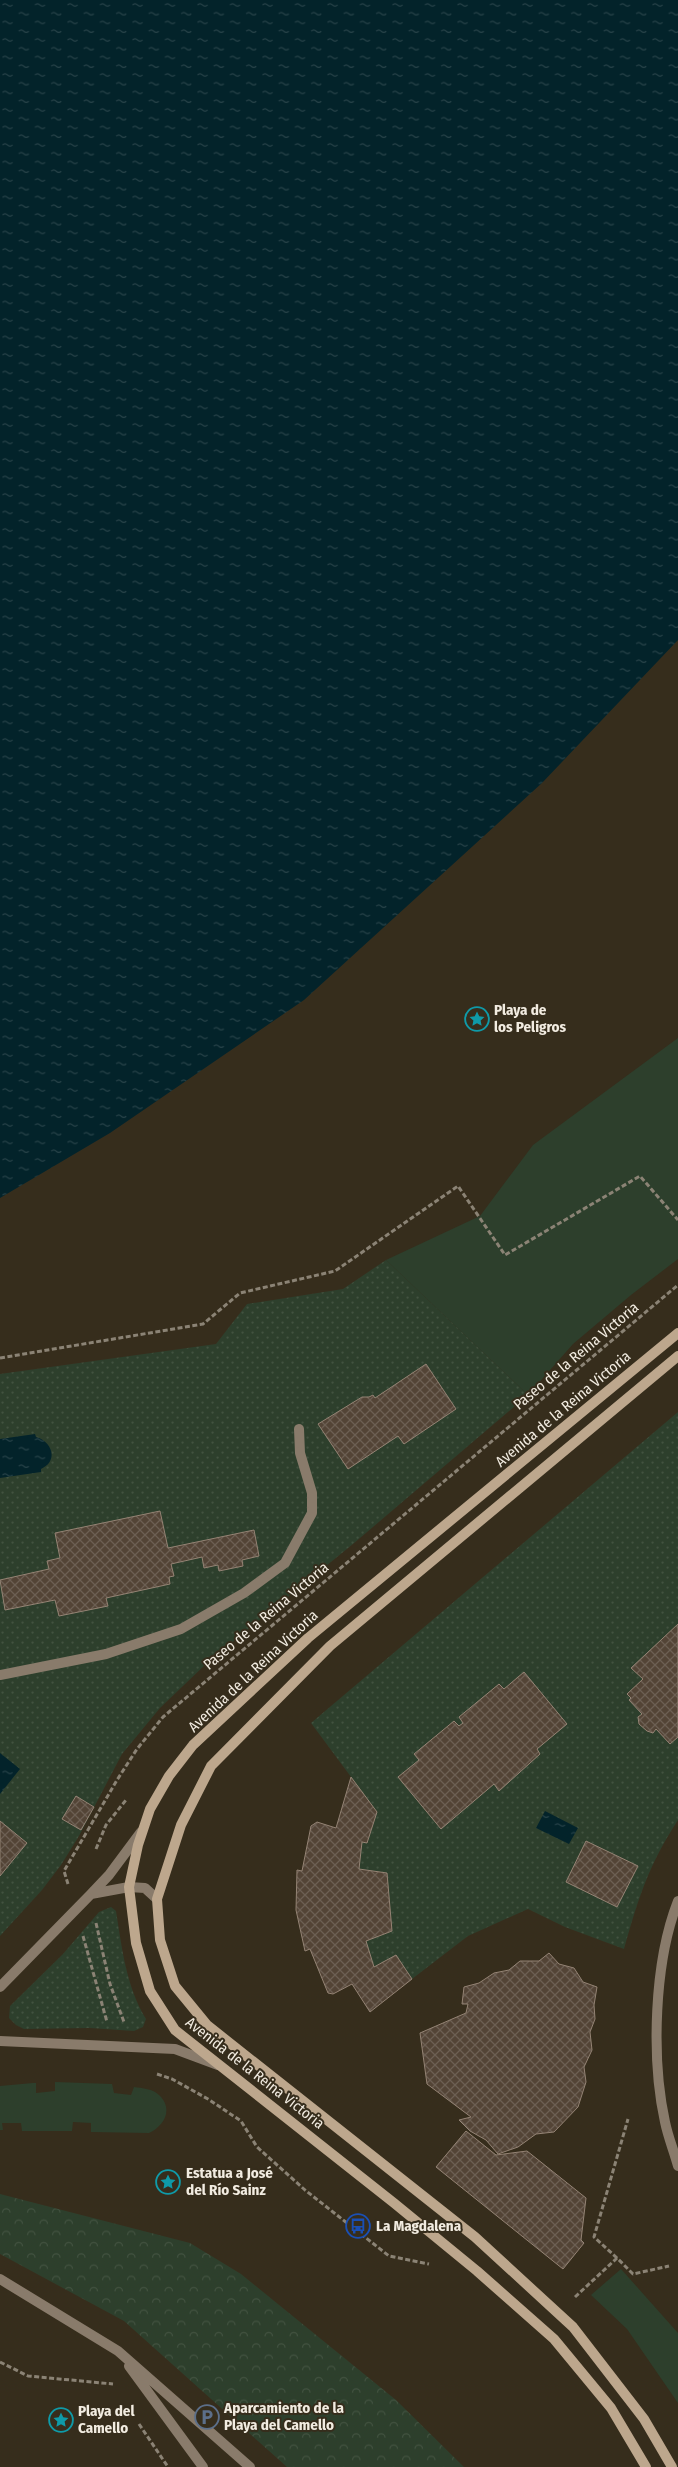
<svg xmlns="http://www.w3.org/2000/svg" width="678" height="2467" viewBox="0 0 678 2467" font-family="'Fira Sans Condensed',sans-serif">
  <style>
    .grass { fill: #2d3f2c }
    .forest { fill: url(#forest-crowns) }
    .garden { fill: url(#garden-dots) }
    .water { fill: url(#water-ripples) }
    .building { fill: url(#building-cross-hatch); stroke: #948374 }
    .lines { fill: none; stroke-linecap: round; stroke-linejoin: round }
    .path { stroke: #8b8375; stroke-width: 3; stroke-dasharray: 5 2.5; stroke-linecap: butt }
    .service { stroke: #897b6b; stroke-width: 10 }
    .minor { stroke: #897b6b; stroke-width: 10 }
    .secondary { stroke: #bda78d; stroke-width: 10 }
    .labels { text-anchor: middle; dominant-baseline: central; stroke-width: 4; stroke-linejoin: round; paint-order: stroke }
    .poi-label { font-size: 15px; font-weight: bold; fill: #f2ece1; stroke: #362d1c; text-anchor: start }
    .street-label { font-size: 15px; fill: #f2ece1; stroke: #362d1c }
  </style>
  <defs>
    <pattern id="forest-crowns" width="20" height="18" patternUnits="userSpaceOnUse" patternTransform="scale(1.25)"><rect width="20" height="18" fill="#2d3f2c"/><path d="M2 6a3 3 0 1 1 6 0M12 15a3 3 0 1 1 6 0" fill="none" stroke="#425240"/></pattern>
    <pattern id="garden-dots" width="8" height="8" patternUnits="userSpaceOnUse" patternTransform="scale(1.25)"><rect width="8" height="8" fill="#2d3f2c"/><path d="M2 2h.1M6 6h.1" fill="none" stroke="#425240" stroke-width="1.8" stroke-linecap="round"/></pattern>
    <pattern id="water-ripples" width="26" height="14" patternUnits="userSpaceOnUse" patternTransform="scale(1.25)"><rect width="26" height="14" fill="#03232a"/><path d="M2 4q2-2 4 0t4 0M15 11q2-2 4 0t4 0" fill="none" stroke="#284349"/></pattern>
    <pattern id="building-cross-hatch" width="8" height="8" patternUnits="userSpaceOnUse" patternTransform="scale(1.25)"><rect width="8" height="8" fill="#534436"/><path d="M0 0l8 8M0 8l8-8" fill="none" stroke="#6c5f53"/></pattern>
  </defs>
  <rect width="100%" height="100%" fill="#362d1c"/>
  <path class="grass" d="M 678,1038 L 678,1259 L 631,1295 L 573,1344 L 528,1395 L 386,1260 L 480,1216 L 533,1145 Z
    M 55,2082 L 112,2084 L 114,2093 L 131,2095 L 134,2087 C 142,2088 153,2089 159,2095 C 174,2109 164,2126 149,2133 L 91,2132 L 91,2123 L 73,2122 L 72,2131 L 22,2131 L 21,2123 L 2,2123 L 3,2130 L 0,2130 L 0,2086 L 33,2083 L 36,2083 L 36,2093 L 55,2091 Z
    M 621,2269 L 678,2333 L 678,2403 L 627,2329 L 591,2295 Z"/>
  <path class="forest" d="M 0,2194 L 190,2243 L 241,2274 L 396,2400 L 464,2467 L 287,2467 L 124,2321 L 0,2254 Z"/>
  <path class="garden" d="M 386,1260 L 528,1395 L 353,1544 L 207,1663 L 160,1708 L 122,1754 L 79,1836 L 61,1865 L 42,1890 L 0,1936 L 0,1374 L 216,1344 L 247,1304 L 343,1289 Z
    M 678,1412 L 678,1820 C 649,1864 638,1899 624,1949 L 565,1927 L 528,1909 L 468,1936 L 412,1979 L 396,1955 L 374,1967 L 366,1941 L 392,1931 L 387,1873 L 359,1869 L 362,1842 L 367,1843 L 377,1812 L 311,1723 Z
    M 111,1907 L 116,1911 C 122,1948 126,1986 146,2019 L 143,2027 L 134,2031 L 90,2028 L 24,2029 L 16,2025 L 9,2018 L 10,2006 L 63,1954 L 99,1912 Z"/>
  <path class="water" d="M 0,0 L 678,0 L 678,640 L 542,783 L 304,1000 L 110,1133 L 0,1198 Z
    M 35,1434 L 36,1437 C 52,1441 59,1461 41,1469 L 41,1472 L 0,1478 L 0,1439 Z
    M 0,1753 L 20,1769 L 0,1794 Z
    M 545,1811 L 578,1828 L 569,1844 L 536,1828 Z"/>
  <path class="building" d="M 426,1364 L 456,1409 L 404,1444 L 398,1436 L 348,1469 L 318,1424 L 362,1397 L 369,1397 L 373,1395 L 375,1398 Z
    M 160,1511 L 168,1548 L 254,1530 L 259,1556 L 242,1560 L 243,1566 L 219,1571 L 218,1565 L 204,1568 L 202,1557 L 171,1564 L 174,1576 L 169,1577 L 170,1584 L 106,1598 L 108,1606 L 59,1616 L 55,1600 L 5,1610 L 0,1580 L 49,1569 L 47,1561 L 60,1558 L 55,1533 Z
    M 678,1624 L 678,1737 L 670,1744 L 656,1729 L 653,1733 L 647,1731 L 639,1724 L 638,1717 L 642,1714 L 629,1700 L 631,1698 L 627,1694 L 643,1679 L 631,1668 Z
    M 524,1672 L 567,1724 L 537,1749 L 540,1754 L 499,1791 L 494,1784 L 441,1829 L 398,1777 L 419,1760 L 414,1754 L 454,1721 L 459,1726 L 463,1723 L 459,1717 L 499,1684 L 504,1689 Z
    M 351,1777 L 377,1812 L 367,1843 L 362,1842 L 359,1869 L 387,1873 L 392,1931 L 366,1941 L 374,1967 L 396,1955 L 412,1979 L 370,2012 L 352,1984 L 333,1994 L 328,1993 L 310,1949 L 305,1951 L 296,1910 L 297,1870 L 302,1871 L 311,1826 L 317,1822 L 336,1828 Z
    M 76,1796 L 94,1807 L 81,1830 L 62,1819 Z
    M 0,1821 L 27,1843 L 0,1876 Z
    M 586,1841 L 638,1866 L 617,1907 L 566,1882 Z
    M 549,1953 L 559,1964 L 574,1968 L 583,1982 L 597,1987 L 594,2005 L 595,2019 L 590,2032 L 592,2050 L 584,2067 L 586,2082 L 578,2107 L 554,2132 L 536,2134 L 518,2147 L 498,2154 L 486,2140 L 470,2131 L 459,2120 L 471,2117 L 427,2084 L 420,2033 L 466,2013 L 468,2004 L 462,2004 L 464,1987 L 479,1983 L 494,1973 L 509,1970 L 520,1961 L 539,1961 Z
    M 466,2131 L 496,2155 L 527,2151 L 586,2198 L 581,2240 L 584,2243 L 563,2269 L 436,2167 Z"/>
  <g class="lines">
    <path class="path" d="M 0,1358 L 203,1324 L 240,1293 L 335,1271 L 458,1186 L 505,1255 L 640,1176 L 678,1220
      M 96,1849 L 106,1825 L 126,1800
      M 68,1884 L 64,1871 L 117,1780 L 137,1749 L 163,1717 L 678,1285
      M 96,1923 L 110,1984 L 124,2022
      M 83,1936 L 107,2022
      M 157,2074 L 172,2079 L 208,2099 L 241,2121 L 257,2147 L 305,2190 L 389,2256 L 429,2264
      M 617,2258 L 594,2237 L 628,2119
      M 575,2297 L 617,2258 L 633,2274 L 669,2266
      M 0,2362 L 28,2376 L 113,2384
      M 139,2424 L 168,2467"/>
    <path class="service" d="M 0,1675 L 106,1654 L 181,1629 L 244,1593 L 285,1563 L 312,1513 L 312,1493 L 300,1453 L 299,1429
      M 0,2279 L 118,2351 L 250,2467
      M 129,2366 L 203,2467"/>
    <path class="minor" d="M 91,1894 L 109,1875 L 141,1832
      M 678,1901 C 654,1962 651,2058 665,2122 C 668,2137 674,2151 678,2166
      M 0,1987 L 91,1894 L 129,1887 L 145,1888 L 157,1899
      M 0,2041 L 175,2049 L 218,2065"/>
    <path class="secondary" d="M 646,2467 L 611,2408 L 554,2339 L 477,2271 L 394,2203 L 175,2030 L 150,1991 L 136,1943 L 129,1887 L 138,1845 L 150,1809 L 169,1776 L 193,1745 L 308,1638 L 678,1333
      M 672,2467 L 644,2419 L 573,2327 L 475,2237 L 207,2025 L 175,1986 L 160,1940 L 157,1899 L 181,1825 L 211,1766 L 330,1646 L 678,1356"/>
  </g>
  <defs>
    <g id="sight-ring" transform="scale(1.25)"><circle r="9.5" fill="#362d1c" stroke="#0f9aa8" stroke-width="1.5"/><path d="M0-6L1.8-2.2L6-1.7L2.9 1.2L3.7 5.4L0 3.3L-3.7 5.4L-2.9 1.2L-6-1.7L-1.8-2.2Z" fill="#0f9aa8"/></g>
    <g id="bus-ring" transform="scale(1.25)"><circle r="9.5" fill="#362d1c" stroke="#1a4fb4" stroke-width="1.5"/><path d="M-5-6H5V4H4V6H2V4H-2V6H-4V4H-5ZM-3.5-4V0h7V-4ZM-3.5 1.2v1.5H-2V1.2ZM2 1.2v1.5H3.5V1.2Z" fill="#1a4fb4"/></g>
    <g id="parking-ring" transform="scale(1.25)"><circle r="9.5" fill="#362d1c" stroke="#5c6f8a" stroke-width="1.5"/><path d="M-3.5-5.5H1a3.5 3.5 0 0 1 0 7H-1V5.5H-3.5ZM-1-3.4V-.6H.8a1.4 1.4 0 0 0 0-2.8Z" fill="#5c6f8a"/></g>
  </defs>
  <g fill-rule="evenodd">
    <use href="#sight-ring" x="477" y="1019"/>
    <use href="#sight-ring" x="168" y="2182"/>
    <use href="#bus-ring" x="358" y="2226"/>
    <use href="#parking-ring" x="207" y="2417"/>
    <use href="#sight-ring" x="61" y="2420"/>
  </g>
  <g class="labels">
    <g class="poi-label">
      <text x="494" y="1010">Playa de<tspan x="494" dy="17">los Peligros</tspan></text>
      <text x="186" y="2173">Estatua a José<tspan x="186" dy="17">del Río Sainz</tspan></text>
      <text x="376" y="2226">La Magdalena</text>
      <text x="224" y="2408">Aparcamiento de la<tspan x="224" dy="17">Playa del Camello</tspan></text>
      <text x="78" y="2411">Playa del<tspan x="78" dy="17">Camello</tspan></text>
    </g>
    <g class="street-label">
      <text transform="translate(576 1356) rotate(-40)">Paseo de la Reina Victoria</text>
      <text transform="translate(563 1409) rotate(-40)">Avenida de la Reina Victoria</text>
      <text transform="translate(266 1616) rotate(-40)">Paseo de la Reina Victoria</text>
      <text transform="translate(253 1671) rotate(-43)">Avenida de la Reina Victoria</text>
      <text transform="translate(255 2073) rotate(38)">Avenida de la Reina Victoria</text>
    </g>
  </g>
</svg>
